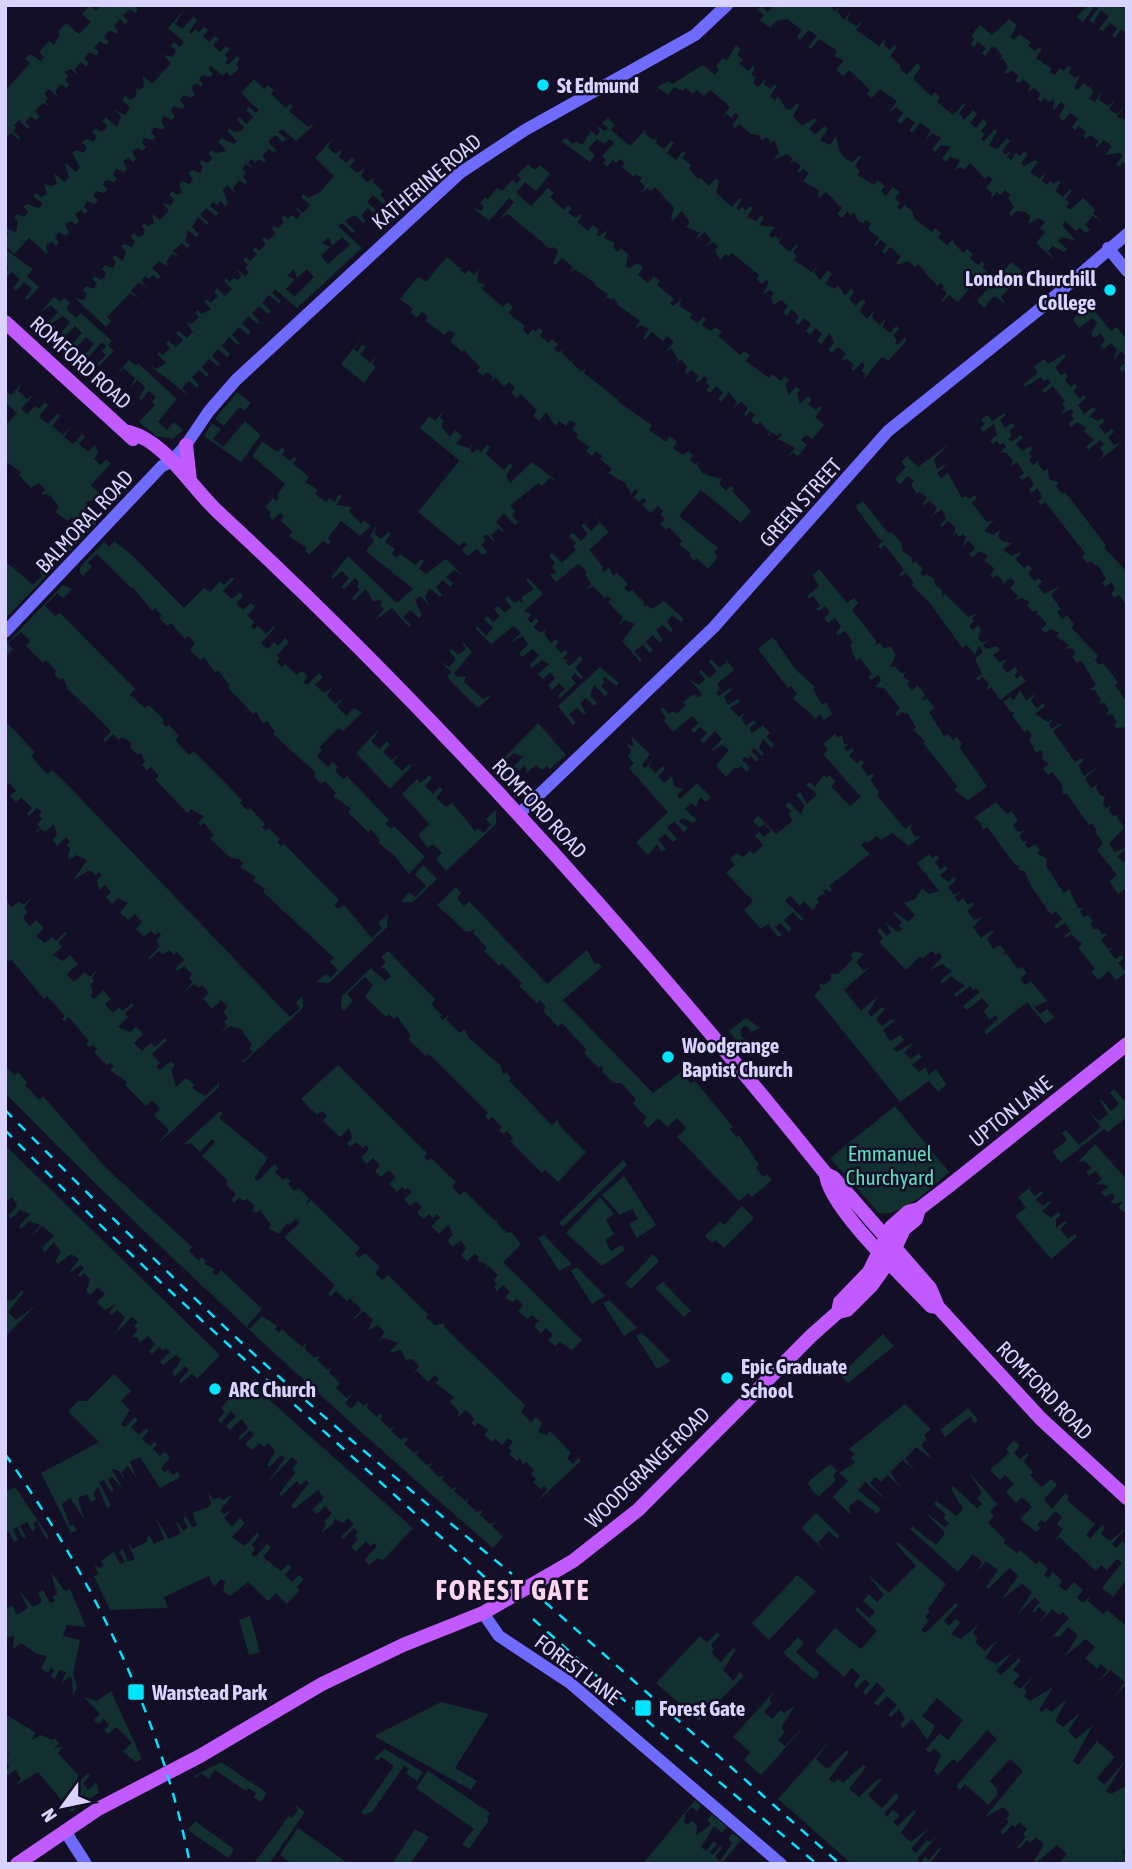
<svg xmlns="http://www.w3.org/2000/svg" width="1132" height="1869" viewBox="0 0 1132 1869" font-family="'Asap Condensed',sans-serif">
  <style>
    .green { fill: #12302f; fill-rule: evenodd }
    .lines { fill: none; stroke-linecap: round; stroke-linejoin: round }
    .secondary { stroke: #6f6bff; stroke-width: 12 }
    .primary { stroke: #c25bff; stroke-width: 14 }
    .rail { stroke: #00e5ff; stroke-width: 2.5; stroke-dasharray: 10 9; stroke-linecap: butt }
    .poi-dot { fill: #00e5ff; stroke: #130f26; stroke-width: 2.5 }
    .labels { text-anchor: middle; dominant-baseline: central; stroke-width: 5; stroke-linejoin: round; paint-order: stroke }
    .poi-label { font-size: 21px; font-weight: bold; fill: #d9d4ff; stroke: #130f26; text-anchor: start }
    .street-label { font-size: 21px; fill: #d9d4ff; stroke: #130f26 }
    .park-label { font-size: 21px; fill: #5fe0c0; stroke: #130f26 }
    .district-label { font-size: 28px; font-weight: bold; letter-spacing: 2px; fill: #ffd6f0; stroke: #130f26 }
  </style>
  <rect width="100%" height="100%" fill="#130f26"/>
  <path class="green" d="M 90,5 L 96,11 L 101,5 L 133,5 L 138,10 L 135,13 L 130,9 L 123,16 L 128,21 L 125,24 L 120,19 L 114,26 L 118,31 L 116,34 L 110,30 L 104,37 L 109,42 L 106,45 L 100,41 L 94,48 L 99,52 L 96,56 L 90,52 L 84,58 L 89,63 L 86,67 L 81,62 L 75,69 L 78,75 L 71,69 L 64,72 L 68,76 L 65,80 L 69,85 L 66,88 L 61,84 L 55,91 L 58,97 L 49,89 L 44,94 L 48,98 L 45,102 L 50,106 L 43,103 L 35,111 L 40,117 L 36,120 L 31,116 L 25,122 L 30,127 L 28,129 L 19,120 L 14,125 L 16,128 L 13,131 L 20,138 L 19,140 L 11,133 L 6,138 L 5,91 L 30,63 L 25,59 L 30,54 L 41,61 L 44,57 L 39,52 L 49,41 L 54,45 L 60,34 L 58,32 L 66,23 L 79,34 L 91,22 L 82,14 Z
    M 775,5 L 831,5 L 834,11 L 842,5 L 837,11 L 844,20 L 852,9 L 847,20 L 856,26 L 864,20 L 856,30 L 879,46 L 886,38 L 884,45 L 890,50 L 894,45 L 897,47 L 890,56 L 900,65 L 901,70 L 907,75 L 917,63 L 921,67 L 913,78 L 931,96 L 935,92 L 940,97 L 937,102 L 953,115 L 964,103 L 966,104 L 959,113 L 964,120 L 973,110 L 977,114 L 970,123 L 976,128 L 983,119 L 987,123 L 981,131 L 985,134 L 981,139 L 984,141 L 995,129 L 997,131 L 989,146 L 997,149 L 1007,138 L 1010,141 L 1002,151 L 1005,155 L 1012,150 L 1007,157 L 1011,160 L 1016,153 L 1020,156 L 1024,151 L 1028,154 L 1021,163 L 1024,166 L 1035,160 L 1038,162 L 1030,172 L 1040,179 L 1046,171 L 1042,181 L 1047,185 L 1050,181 L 1054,184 L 1058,180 L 1061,182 L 1055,191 L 1063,197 L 1070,189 L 1072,191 L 1065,199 L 1069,203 L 1066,207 L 1070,210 L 1083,198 L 1095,210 L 1093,213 L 1102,222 L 1093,216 L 1085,224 L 1090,230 L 1086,233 L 1080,228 L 1076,231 L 1065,221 L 1062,225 L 1076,241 L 1061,237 L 1058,241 L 1067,249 L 1064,252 L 1053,246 L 1048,251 L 1055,260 L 1036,243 L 1045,232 L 1040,228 L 1045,222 L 1039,218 L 1028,224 L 1030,216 L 1025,212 L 1016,211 L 1012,216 L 1009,214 L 1014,207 L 1008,198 L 1010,195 L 1005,190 L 1001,195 L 997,192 L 991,199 L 992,193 L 986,188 L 993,179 L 988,176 L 985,179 L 970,163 L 964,170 L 961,167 L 955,170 L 960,160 L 950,157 L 946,162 L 942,158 L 951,147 L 941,145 L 935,152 L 932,149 L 941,138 L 932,133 L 924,143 L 931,130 L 920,123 L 912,133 L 909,130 L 915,123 L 907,117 L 901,124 L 897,121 L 903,113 L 896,107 L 888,113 L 897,101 L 880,89 L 872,98 L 867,94 L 870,90 L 849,70 L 843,76 L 836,70 L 844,60 L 835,57 L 836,50 L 819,39 L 811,49 L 808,47 L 817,36 L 809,30 L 800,40 L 797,37 L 802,30 L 787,19 L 776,21 L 770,28 L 760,20 L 764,15 L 757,10 L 760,6 L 768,12 Z
    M 1089,5 L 1127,5 L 1127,33 L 1121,29 L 1115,38 L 1112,36 L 1117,28 L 1110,23 L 1103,31 L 1099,29 L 1109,16 L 1101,10 L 1093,23 L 1089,21 L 1098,8 L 1095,6 L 1083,22 L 1076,17 Z
    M 185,9 L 175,24 L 182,29 L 193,17 L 197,20 L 189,32 L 191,34 L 196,29 L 199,32 L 204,27 L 208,30 L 203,36 L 209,42 L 215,36 L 219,39 L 213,45 L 220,52 L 226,46 L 230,49 L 225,55 L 228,59 L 225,63 L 228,65 L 237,56 L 240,59 L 236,65 L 239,68 L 231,76 L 226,72 L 223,76 L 210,65 L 209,70 L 213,74 L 210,77 L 202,75 L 199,80 L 203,84 L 201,87 L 197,83 L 191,87 L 195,95 L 191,98 L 183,95 L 180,101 L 185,106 L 182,109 L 173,106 L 171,112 L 175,116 L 172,120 L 164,116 L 161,122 L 165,127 L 162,130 L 154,127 L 151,133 L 156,137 L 153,140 L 144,138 L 142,143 L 146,147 L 142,151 L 138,148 L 132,151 L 136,159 L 133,162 L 129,158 L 123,161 L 127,169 L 124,172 L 116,169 L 113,175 L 117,179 L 114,182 L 106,180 L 103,185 L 108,189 L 104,193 L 96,191 L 93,196 L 98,200 L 94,204 L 87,201 L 84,207 L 88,211 L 85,214 L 81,210 L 75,214 L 79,221 L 76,225 L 71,221 L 65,224 L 69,232 L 66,236 L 58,232 L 55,238 L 59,242 L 56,246 L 52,242 L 46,245 L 48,255 L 29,238 L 14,254 L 5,246 L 8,233 L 5,227 L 16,233 L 18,222 L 14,218 L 17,214 L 25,217 L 28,211 L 23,207 L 27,204 L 39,208 L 43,204 L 33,196 L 36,193 L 41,197 L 47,194 L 44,184 L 51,186 L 57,184 L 54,173 L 64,182 L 69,177 L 64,162 L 76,172 L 80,167 L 72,153 L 76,150 L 84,153 L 87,147 L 82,143 L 86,139 L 94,142 L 97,136 L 92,132 L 96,128 L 100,132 L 105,130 L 107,125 L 102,121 L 106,117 L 117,127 L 121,116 L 113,109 L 125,115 L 130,107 L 122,100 L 125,96 L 130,100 L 135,97 L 137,90 L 133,87 L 139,90 L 144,87 L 143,76 L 152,84 L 171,63 L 163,55 L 173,57 L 176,50 L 171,46 L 174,42 L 180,47 L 184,42 L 168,28 Z
    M 1009,19 L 1017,25 L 1010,37 L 1014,40 L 1019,34 L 1031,42 L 1028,46 L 1036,51 L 1039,47 L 1042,49 L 1036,58 L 1052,69 L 1050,72 L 1055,75 L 1060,68 L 1064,71 L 1068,66 L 1071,68 L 1068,73 L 1075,78 L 1080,75 L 1074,88 L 1078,90 L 1083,83 L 1088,87 L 1093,84 L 1090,88 L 1094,91 L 1089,99 L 1095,102 L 1103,90 L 1099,100 L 1108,106 L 1116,99 L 1109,109 L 1117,114 L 1125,106 L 1117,117 L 1127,120 L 1127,166 L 1123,162 L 1119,167 L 1116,164 L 1123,156 L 1120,153 L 1105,155 L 1112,146 L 1104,140 L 1097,148 L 1095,146 L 1098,141 L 1090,135 L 1086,139 L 1083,137 L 1086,132 L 1079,126 L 1075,130 L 1072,127 L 1078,119 L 1070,113 L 1063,121 L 1059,117 L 1065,105 L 1061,102 L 1053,111 L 1054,99 L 1049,102 L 1045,98 L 1041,102 L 1037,99 L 1041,94 L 1034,88 L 1028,92 L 1030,85 L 1023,79 L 1019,83 L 1015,81 L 1019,76 L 1011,70 L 1007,74 L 1004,72 L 1008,67 L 1002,58 L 997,65 L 1002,56 L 996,48 L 992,47 L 985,56 L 982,53 L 986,48 L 978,42 L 974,47 L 971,44 L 974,39 L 971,36 L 980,25 L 992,35 Z
    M 736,45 L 741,49 L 737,55 L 743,60 L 739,64 L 748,71 L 753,66 L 755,69 L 751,74 L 756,78 L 753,83 L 758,87 L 766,78 L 764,84 L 770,89 L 775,84 L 777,86 L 770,96 L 775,100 L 778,96 L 786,109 L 791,110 L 797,103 L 799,105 L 793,116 L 802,126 L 814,118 L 817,120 L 809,129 L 815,134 L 825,126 L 828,129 L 820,140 L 830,145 L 836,136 C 839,145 838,158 853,162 L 859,155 L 861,157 L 855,166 L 860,171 L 857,175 L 874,185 L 878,180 L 885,186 L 881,191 L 886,196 L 893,187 L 900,192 L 895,198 L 900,203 L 897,207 L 900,210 L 905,205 L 912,211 L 915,219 L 932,232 L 935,228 L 941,233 L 938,238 L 947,245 L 954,238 L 953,242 L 963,253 L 967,249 L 973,254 L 970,258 L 978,265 L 982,261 L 985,264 L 982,267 L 988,272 L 979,281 L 974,277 L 968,284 L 971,287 L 958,302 L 949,295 L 943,302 L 941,301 L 947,293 L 942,289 L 944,286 L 940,283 L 938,286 C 928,278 925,271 918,264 L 915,267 L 908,261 L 898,265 L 896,263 L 901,256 L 890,247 L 885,254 L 882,252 L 887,245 L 881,240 L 876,246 L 874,245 L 879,238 L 868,229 L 871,224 L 866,220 L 863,223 L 858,221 L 854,212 L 851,215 L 847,212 L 842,218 L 837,214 L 842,208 L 826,192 L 818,198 L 819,190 L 803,181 L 809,173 L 803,169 L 799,173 L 797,171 L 801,166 L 794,161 L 788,164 L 793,159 L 787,154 L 773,160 L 779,153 L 774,140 L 768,147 L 771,141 L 766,137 L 762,141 L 759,135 L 751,134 L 739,124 L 735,128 L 732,125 L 739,116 L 735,113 L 731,118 L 727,114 L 722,117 L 730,107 L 710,90 L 704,96 L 697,90 L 693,94 L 686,88 L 682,91 L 674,87 L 668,95 L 657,87 L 668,81 L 672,84 L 703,65 L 715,75 L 719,70 L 716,66 L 723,58 L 727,60 Z
    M 254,79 L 264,89 L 268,85 L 274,90 L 271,94 L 286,108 L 290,104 L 293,106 L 289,111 L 308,127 L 315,124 L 296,141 L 282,129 L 278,132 L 286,139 L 283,142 L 275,135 L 268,142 L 276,150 L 274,153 L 269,149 L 262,156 L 266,161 L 264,163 L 259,159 L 255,163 L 251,159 L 248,163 L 257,171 L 246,164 L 242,169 L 246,173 L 243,177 L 247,182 L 245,184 L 239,180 L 233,188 L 236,194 L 227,185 L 223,190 L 228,203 L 225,206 L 221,201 L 217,205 L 213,202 L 210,206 L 219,213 L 216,216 L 206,208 L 200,215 L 209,223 L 207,225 L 198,217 L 192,227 L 199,234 L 196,237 L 188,230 L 185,241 L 190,245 L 187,248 L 182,243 L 173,251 L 179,257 L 172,254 L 166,262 L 169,267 L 159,261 L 152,268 L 161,276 L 158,279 L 153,275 L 149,279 L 145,276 L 141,281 L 149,289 L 139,282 L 131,291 L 140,299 L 130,293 L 107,317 L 111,321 L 106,327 L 75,298 L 84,300 L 87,294 L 83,290 L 86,286 L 94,289 L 97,283 L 92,279 L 95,276 L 100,280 L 104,278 L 106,273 L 102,269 L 105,265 L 113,268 L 116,262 L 112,258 L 115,255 L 123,261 L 126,251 L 121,247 L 124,244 L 132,247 L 135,241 L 131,237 L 134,233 L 138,237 L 143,235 L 145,230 L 141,226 L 144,223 L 148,226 L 154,223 L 152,214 L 160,220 L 169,210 L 162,203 L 171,205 L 174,199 L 169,195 L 172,191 L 177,195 L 182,192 L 179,184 L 182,181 L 190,184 L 193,178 L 188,174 L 192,170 L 200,173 L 203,167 L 199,163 L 202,160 L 206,163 L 211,161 L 212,157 L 208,153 L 211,150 L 215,153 L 227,151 L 218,142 L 221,138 L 234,144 L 237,141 L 227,131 L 230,128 L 234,132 L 242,131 L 244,127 L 237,120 L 239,117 L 247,124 L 253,117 L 246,110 L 249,107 L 256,113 L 259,110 L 241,93 Z
    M 608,118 L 615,125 L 611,130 L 630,146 L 646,129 L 645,134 L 654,140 L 657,137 L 656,143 L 664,149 L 671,141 L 674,143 L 667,153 L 676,160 L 683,151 L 686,153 L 682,158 L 691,165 L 689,169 L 698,179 L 700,177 L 709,186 L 716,178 L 719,181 L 716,193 L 732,207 L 740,198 L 742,199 L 736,208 L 739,210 L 742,207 L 746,210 L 750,206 L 753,208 L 747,217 L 756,221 L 761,215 L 764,218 L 759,225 L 775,227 L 769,235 L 772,238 L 775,236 L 779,239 L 783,233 L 779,243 L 790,252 L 796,244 L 798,246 L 793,252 L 797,256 L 794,260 L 812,272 L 819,263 L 814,272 L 820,280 L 828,270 L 832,274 L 825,284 L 835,289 L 838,285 L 845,296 L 851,289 L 854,292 L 849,299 L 856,306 L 862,299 L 866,302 L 859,311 L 867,319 L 875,309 L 872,318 L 880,325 L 886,318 L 883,327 L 890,333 L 896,326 L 899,329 L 893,336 L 897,340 L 895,343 L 898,345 L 904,338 L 907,340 L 888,361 L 882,357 L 864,379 L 865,374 L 861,371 L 865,365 L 862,362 L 854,371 L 851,369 L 854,365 L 847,359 L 841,360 L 846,354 L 838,347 L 832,353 L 828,350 L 834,343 L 830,333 L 821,344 L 817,341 L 822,334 L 815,328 L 810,335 L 806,331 L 811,324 L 804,318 L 798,325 L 795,322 L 799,317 L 792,309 L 787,316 L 783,313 L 788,306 L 781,300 L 774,305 L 771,297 L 774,293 L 770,290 L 762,295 L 769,282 L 766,280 L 762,284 L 757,279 L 759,275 L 732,253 L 729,256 L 725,254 L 720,260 L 715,250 L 718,246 L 713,242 L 705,247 L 711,240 L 705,232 L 695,240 L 700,233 L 686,227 L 690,223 L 682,211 L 672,221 L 671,219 L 674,208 L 655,187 L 651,191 L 647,188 L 641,195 L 645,186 L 639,181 L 642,178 L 636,174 L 634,177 L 622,167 L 625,163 L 620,159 L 616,163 L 613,160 L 607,167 L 603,163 L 606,160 L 602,156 L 614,143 L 610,139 L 604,144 L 597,139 L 588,149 L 595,155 L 590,162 L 561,141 L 566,138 L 573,144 L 577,141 L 582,145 L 591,131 L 597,136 L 600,132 L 597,126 L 605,131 L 608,128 L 602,123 Z
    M 332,139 L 328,147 L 335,154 L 343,149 L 339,157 L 346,163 L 352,157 L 355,160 L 350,167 L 357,173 L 365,168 L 361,176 L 367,182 L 375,178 L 372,182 L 383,191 L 380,195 L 386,201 L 383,204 L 373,195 L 367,202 L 376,210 L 373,213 L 368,208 L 361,216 L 366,221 L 363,223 L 354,215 L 345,221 L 355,231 L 353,233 L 342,223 L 338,226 L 362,248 L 297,308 L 275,289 L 272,293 L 281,301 L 279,303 L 269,295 L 262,303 L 271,311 L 268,314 L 259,306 L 252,313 L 260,322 L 258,324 L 248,316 L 242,324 L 251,332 L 248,335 L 239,327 L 232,335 L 240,343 L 238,345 L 229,337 L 222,346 L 230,354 L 227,357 L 218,349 L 212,356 L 220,364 L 218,366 L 209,359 L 202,367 L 209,375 L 207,377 L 199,370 L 192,377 L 199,385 L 197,388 L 189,381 L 182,388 L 189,396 L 148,364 L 157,369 L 166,363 L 157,354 L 159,352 L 163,355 L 170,348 L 166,344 L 169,341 L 176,347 L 183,340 L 176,333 L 178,331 L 187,338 L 193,332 L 186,322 L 192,324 L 199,317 L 195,313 L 197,310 L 202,314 L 211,309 L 204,302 L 207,300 L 211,303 L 218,296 L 214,292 L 217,288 L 225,296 L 232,289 L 224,281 L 226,278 L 230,282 L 234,278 L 238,280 L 241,276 L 236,268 L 245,276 L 249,272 L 245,268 L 248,265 L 243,260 L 246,257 L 250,261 L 257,254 L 252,250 L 255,247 L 259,251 L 266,244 L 262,239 L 264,237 L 269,240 L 276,233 L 272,229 L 274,226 L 278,228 L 284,222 L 281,218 L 284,215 L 288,219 L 292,215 L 297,219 L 301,214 L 293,205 L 303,213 L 310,205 L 301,197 L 303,194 L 308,198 L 320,192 L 334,176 L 315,158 ZM 329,237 L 332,246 L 342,237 L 350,245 L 328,264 L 321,256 L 330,247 L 322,243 ZM 294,269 L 297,278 L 307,269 L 314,277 L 294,297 L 286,289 L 295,279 L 287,276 Z
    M 528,164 L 535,170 L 540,165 L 550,174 L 536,191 L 525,182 L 516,193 L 531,206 L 548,188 L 554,193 L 550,197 L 564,210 L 568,205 L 572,208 L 568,213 L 576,218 L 580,214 L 582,216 L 577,222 L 588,231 L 593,225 L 599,230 L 596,234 L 599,236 L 608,230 L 604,238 L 615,243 L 613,246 L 617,252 L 621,248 L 628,254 L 626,266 L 629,268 L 638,263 L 643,267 L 638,275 L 648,283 L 654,276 L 660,281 L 657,285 L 674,299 L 670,303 L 673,306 L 682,299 L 679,306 L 692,314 L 690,318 L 698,323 L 703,317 L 706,319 L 702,325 L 710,331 L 716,327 L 722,332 L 718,336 L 740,355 L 744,351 L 750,355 L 746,361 L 769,378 L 772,374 L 781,381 L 785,377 L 789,380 L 785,385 L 789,395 L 796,387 L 800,390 L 797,394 L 800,404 L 807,396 L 812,399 L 808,404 L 816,410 L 819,406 L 822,408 L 815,417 L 824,425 L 812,439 L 806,435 L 801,440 L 807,445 L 798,456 L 793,453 L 787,457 L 795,448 L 778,439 L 782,435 L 780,433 L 777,436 L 772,432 L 765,439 L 770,432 L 760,422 L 757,425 L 751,420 L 755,415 L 750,411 L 746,416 L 744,414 L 748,408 L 741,402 L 731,410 L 737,403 L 729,392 L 721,402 L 718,399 L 723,392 L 716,386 L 710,393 L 706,390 L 710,386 L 706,383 L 708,379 L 704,376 L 698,383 L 695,381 L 699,376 L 691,370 L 687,374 L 684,372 L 687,367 L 681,359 L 676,365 L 678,359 L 671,348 L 663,355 L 674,342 L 667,336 L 663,341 L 652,332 L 645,340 L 643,338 L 649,329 L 641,325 L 634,330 L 640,321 L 618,305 L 614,298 L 612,300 L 607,297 L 602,303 L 608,294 L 595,286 L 596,284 L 574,269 L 569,276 L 573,267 L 562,258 L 556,265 L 553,263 L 558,251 L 553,247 L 550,249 C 534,235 525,228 508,214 L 500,219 L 514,202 L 509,198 L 489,221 L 471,206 L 481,211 L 484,207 L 480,203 L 485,197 L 488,199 L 497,188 L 502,191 L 512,180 L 517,184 L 521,179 L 517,175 Z
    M 5,249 L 33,269 L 27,276 L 39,287 L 27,300 L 25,298 L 32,289 L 24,282 L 16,291 L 13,288 L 20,279 L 12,272 L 5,279 L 8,269 Z
    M 447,257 L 459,268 L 464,266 L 460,270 L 465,274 L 469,270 L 474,275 L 479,269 L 477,283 L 485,284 L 482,289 L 503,307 L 507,302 L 513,307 L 508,313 L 525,326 L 523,330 L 528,335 L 533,329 L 536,332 L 539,328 L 543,331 L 540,336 L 549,343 L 552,339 L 558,344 L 554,349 L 559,353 L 564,348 L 562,353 L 571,362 L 575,358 L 572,363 L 582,372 L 586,367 L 584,373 L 617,399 L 621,395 L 617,401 L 652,425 L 649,430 L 666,442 L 670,436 L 677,442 L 673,448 L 683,455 L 688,451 L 693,455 L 690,460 L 695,464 L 700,461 L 697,465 L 704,475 L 710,469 L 706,475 L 722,479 L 719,483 L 726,491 L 730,486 L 734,488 L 732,491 L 751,511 L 741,523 L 701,490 L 679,516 L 718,548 L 714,552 L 718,557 L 708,569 L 697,558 L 694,561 L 689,555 L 691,553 L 679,545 L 682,541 L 669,527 L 666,530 L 660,524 L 665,519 L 660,514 L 663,511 L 658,506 L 650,513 L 642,504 L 646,501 L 644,498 L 639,502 L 635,498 L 632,501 L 638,491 L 636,489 L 631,494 L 625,483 L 608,473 L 612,469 L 600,459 L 602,456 L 596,451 L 592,456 L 586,451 L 589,447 L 576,438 L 578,435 L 572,430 L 576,424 L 570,420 L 566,426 L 559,421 L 555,426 L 546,412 L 539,421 L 533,416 L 537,410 L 520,394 L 517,398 L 511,393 L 515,387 L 509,382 L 504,387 L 496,378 L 490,381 L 493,377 L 487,372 L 483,376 L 477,371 L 480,367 L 464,350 L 462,352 L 450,341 L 455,334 L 449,330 L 444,335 L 426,321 L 428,317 L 422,312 L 417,318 L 411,312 L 413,309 L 400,299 L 418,277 L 426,282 Z
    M 1011,262 L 1022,271 L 1020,275 L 1028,282 L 1021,279 L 1016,284 L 1011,279 L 1006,285 L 1009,288 L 1001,297 L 1006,304 L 994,296 L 984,308 L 977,301 Z
    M 54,297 L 60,302 L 64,298 L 70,303 L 66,309 L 76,318 L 81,313 L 112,341 L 108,345 L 114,351 L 99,366 L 97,364 L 106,355 L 102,351 L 106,346 L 102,342 L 89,357 L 85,354 L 94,344 L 86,337 L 77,347 L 73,343 L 82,333 L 75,326 L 65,336 L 61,333 L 70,322 L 63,316 L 51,324 L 49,322 L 58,312 L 51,305 L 39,313 Z
    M 1084,299 L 1111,331 L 1117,327 L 1124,337 L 1127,336 L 1127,368 L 1122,372 L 1119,368 L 1125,363 L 1123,360 L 1126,357 L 1121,351 L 1113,361 L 1117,350 L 1111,343 L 1104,349 L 1100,345 L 1105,341 L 1101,333 L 1094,338 L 1091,334 L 1097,323 L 1093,318 L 1079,328 L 1073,319 L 1083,310 L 1086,313 L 1089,310 Z
    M 366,332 L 354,349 L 357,352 L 362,345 L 366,347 L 360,354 L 370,363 L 377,356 L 372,364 L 376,367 L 364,383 L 341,364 Z
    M 1064,354 L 1066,356 L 1055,368 L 1061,375 L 1065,373 L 1068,376 L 1065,379 L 1070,387 L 1075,384 L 1077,387 L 1073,391 L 1080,399 L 1084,395 L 1086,398 L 1078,405 L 1084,414 L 1093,407 L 1096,410 L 1089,416 L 1098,421 L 1102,418 L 1105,421 L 1099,426 L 1105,434 L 1112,429 L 1114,432 L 1108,437 L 1114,445 L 1122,442 L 1097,462 L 1104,454 L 1100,448 L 1104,444 L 1100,440 L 1088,450 L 1086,447 L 1094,440 L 1083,431 L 1087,428 L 1077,422 L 1071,427 L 1068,424 L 1074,419 L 1071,415 L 1074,412 L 1071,409 L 1060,415 L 1065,408 L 1062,404 L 1065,401 L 1053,386 L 1044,393 L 1042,390 L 1051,383 L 1048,379 L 1044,381 L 1041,377 L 1025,387 L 1024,384 L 1038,373 L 1034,367 L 1044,359 L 1048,364 Z
    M 129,360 L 136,366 L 138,363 L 177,399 L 158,422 L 167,430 L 174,422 L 183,430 L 173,439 L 156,436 L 139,422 L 155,405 L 152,402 L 156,397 L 149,391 L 141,400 L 139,398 L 145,387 L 137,380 L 129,389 L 135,378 L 124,368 L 115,377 Z
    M 22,383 L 18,391 L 27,399 L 35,393 L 21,409 L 27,414 L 35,406 L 39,409 L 45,402 L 48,405 L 39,417 L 48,424 L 58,413 L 60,416 L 52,426 L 63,435 L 72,425 L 64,437 L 73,444 L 82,434 L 85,437 L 79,444 L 88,452 L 95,445 L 98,453 L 94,459 L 101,465 L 106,459 L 111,463 L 91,485 L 101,495 L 97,499 L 85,502 L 98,521 L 68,553 L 59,549 L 67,541 L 72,546 L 80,538 L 74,527 L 78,523 L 72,517 L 68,521 L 55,512 L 59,507 L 50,495 L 46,498 L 49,494 L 41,494 L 45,490 L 39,483 L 31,488 L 19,475 L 21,472 L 5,461 L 5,425 L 17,413 L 5,402 L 5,390 L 11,395 Z
    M 237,392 L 251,403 L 244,411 L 239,407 L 224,426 L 215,419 Z
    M 444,410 L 440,418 L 444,421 L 441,426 L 450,437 L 455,430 L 462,436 L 456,444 L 469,448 L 472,444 L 470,450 L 473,453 L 477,449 L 481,452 L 487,445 L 490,447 L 486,454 L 504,470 L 510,463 L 513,466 L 506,475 L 510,483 L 532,462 L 559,483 L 550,478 L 542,486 L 538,483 L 510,506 L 516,511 L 512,515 L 518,522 L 515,525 L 504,514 L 496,522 L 506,533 L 498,529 L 491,535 L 496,543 L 486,534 L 483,537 L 486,540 L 481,545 L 487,552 L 483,555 L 477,549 L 468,556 L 462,550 L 467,545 L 464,541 L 459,546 L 418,512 L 459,461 L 472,471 L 420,428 L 429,416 L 435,421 Z
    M 1004,413 L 1006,415 L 1000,420 L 1005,428 L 1012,423 L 1015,426 L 1009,431 L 1012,436 L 1008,439 L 1011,442 L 1021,435 L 1023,438 L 1016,444 L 1022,451 L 1030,446 L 1033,449 L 1029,453 L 1032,457 L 1029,460 L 1033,465 L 1040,459 L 1038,464 L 1044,471 L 1048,469 L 1049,479 L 1059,483 L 1056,486 L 1062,494 L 1065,492 L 1105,544 L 1105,549 L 1127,572 L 1127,605 L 1119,595 L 1114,598 L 1111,593 L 1115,590 L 1112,582 L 1105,587 L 1102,583 L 1106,579 L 1098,565 L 1096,566 L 1091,561 L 1087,563 L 1082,557 L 1085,553 L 1045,502 L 1041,505 L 1038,501 L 1042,498 L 1038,488 L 1031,493 L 1029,489 L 1034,485 L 1029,476 L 1022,480 L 1019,477 L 1024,473 L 1017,462 L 1011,467 L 1013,461 L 1007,453 L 1000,452 L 1006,447 L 1003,443 L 1000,445 L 997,441 L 993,444 L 990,440 L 997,435 L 994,424 L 983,432 L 980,428 L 985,424 L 981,420 L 967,430 L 987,415 L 993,421 Z
    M 245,421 L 261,435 L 241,462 L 204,436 L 212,423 L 221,429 L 213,439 L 223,447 Z
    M 262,442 L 278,452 L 282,447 L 285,450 L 282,455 L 290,461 L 294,457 L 297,459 L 293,464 L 309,477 L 305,482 L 318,490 L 315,494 L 326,502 L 329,498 L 335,502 L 339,494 L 342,496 L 336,505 L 352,507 L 349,511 L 361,524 L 364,520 L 371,526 L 360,536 L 341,521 L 328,538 L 331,542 L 329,545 L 323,541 L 309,555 L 305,551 L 307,548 L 289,536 L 293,532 L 281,521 L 284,516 L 280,513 L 273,520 L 269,516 L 271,513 L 265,507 L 273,498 L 276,501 L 279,498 L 277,495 L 285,484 L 252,456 Z
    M 949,444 L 934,459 L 937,469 L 949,463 L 937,473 L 941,478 L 948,473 L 962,498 L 966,496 L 969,499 L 975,495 L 977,498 L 972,503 L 987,522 L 994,520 L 984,531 L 993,535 L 1001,529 L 998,536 L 1002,541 L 1012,543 L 1003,550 L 1012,556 L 1019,552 L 1021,554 L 1015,559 L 1024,568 L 1029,565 L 1032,569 L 1028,573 L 1034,581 L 1039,578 L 1042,582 L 1038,586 L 1044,594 L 1060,586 L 1051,595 L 1061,609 L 1057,612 L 1062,619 L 1067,615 L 1074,624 L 1071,627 L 1098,656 L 1095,660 L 1099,665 L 1103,663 L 1118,682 L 1115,685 L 1127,703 L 1127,727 L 1116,728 L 1114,725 L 1117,722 L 1112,714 L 1106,715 L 1109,710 L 1104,702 L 1099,705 L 1101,700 L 1095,690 L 1089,690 L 1096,685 L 1081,660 L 1077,663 L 1072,657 L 1076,653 L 1071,648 L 1064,650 L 1069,645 L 1056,636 L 1059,633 L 1050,629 L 1045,633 L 1041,629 L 1047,624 L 1039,615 L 1035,616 L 1038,613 L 1036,610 L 1033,612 L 1027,606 L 1030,602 L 1022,598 L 1015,600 L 1018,596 L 1010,588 L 1015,582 L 1010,578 L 1001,586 L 1003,581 L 997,575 L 993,578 L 990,575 L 995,569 L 984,560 L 988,556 L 980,551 L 973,557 L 969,554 L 975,549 L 969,540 L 962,547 L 966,537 L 963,534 L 959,537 L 956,533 L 952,537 L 956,527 L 948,521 L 942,527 L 940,525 L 946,519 L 942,509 L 932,516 L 937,508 L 930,501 L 922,506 L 927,497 L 919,492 L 917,494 L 911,485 L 914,481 L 908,476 L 900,484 L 895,479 L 906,467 L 901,462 L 907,456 L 918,467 Z
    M 863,501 L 888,533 L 891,532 L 901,543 L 903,551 L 912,558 L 912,563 L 915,561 L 923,569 L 920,572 L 923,576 L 926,574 L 934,579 L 935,585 L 942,590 L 942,596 L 945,594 L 968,617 L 979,612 L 972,618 L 974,621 L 969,626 L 973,630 L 978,625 L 981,629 L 978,638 L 982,643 L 990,639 L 983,645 L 986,649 L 997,646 L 1000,650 L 993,655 L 1000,662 L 1007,659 L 1002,666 L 1007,673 L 1015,667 L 1018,671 L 1014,675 L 1017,679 L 1021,675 L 1026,681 L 1000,700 L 991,687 L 986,691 L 989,684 L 983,677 L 978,681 L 976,678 L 982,674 L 975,659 L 983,652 L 979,646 L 975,655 L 967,645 L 962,648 L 930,603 L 911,585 L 914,583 L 906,573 L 901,577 L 899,574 L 904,570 L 885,545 L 880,549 L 878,546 L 883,541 L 879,539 L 855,506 Z
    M 593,515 L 609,532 L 589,550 L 603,567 L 602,569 L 604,572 L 609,567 L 613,576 L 617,573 L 628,584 L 624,588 L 629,592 L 632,590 L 644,602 L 644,607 L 647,605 L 651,609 L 664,601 L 684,619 L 681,622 L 672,615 L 667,622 L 673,630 L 671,632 L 662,625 L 656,630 L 663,640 L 660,643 L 653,635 L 646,642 L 653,650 L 650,653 L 643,645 L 634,651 L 642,660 L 640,662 L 622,641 L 635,624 L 624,620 L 618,626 L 623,618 L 608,602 L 611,599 L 608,596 L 605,598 L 593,586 L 585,590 L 591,584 L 585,574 L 587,572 L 578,564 L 556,582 L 550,575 L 557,572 L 552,567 L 555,563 L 549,556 L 552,553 L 562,563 L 576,550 L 573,547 L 576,543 L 569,536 L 573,533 L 581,541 L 588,534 L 581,526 L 584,523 L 591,531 L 599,523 Z
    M 377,525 L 374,533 L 381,539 L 388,532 L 391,534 L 385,542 L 395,549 L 392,554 L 397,558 L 400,554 L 416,565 L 421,559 L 424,561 L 419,568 L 426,574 L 446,559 L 462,575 L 454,570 L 446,577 L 453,584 L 450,587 L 443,580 L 436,587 L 442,595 L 440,597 L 430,588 L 425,597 L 430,606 L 420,596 L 415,600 L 422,615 L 419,618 L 410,610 L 403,617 L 411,625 L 409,627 L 392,608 L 374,621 L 384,609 L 380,605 L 382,602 L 379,599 L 373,602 L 366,589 L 354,601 L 352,598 L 360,590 L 357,586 L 359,582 L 355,578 L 344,589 L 341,587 L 349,578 L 342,571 L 333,579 L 331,577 L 348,556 L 397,603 L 413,589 L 366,551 L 374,541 L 370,536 Z
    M 114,541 L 133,556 L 184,608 L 204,588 L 210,592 L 220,581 L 224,585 L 232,577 L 234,579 L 223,591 L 232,599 L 240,592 L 243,596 L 236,603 L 243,610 L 251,603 L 255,607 L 247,615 L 254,622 L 251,627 L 254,629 L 258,626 L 266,634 L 274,626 L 275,628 L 261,643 L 267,649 L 274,642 L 278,646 L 285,638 L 289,642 L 277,655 L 280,658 L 277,662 L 281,667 L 285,664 L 297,675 L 302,671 L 308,677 L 303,682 L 307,685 L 319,673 L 323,677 L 315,685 L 324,693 L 333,687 L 327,696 L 335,704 L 344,698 L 337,706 L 346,716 L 354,708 L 362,713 L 343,731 L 339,728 L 319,747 L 322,750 L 317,756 L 328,767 L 333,762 L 338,767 L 335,771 L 343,779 L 347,776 L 389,820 L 386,824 L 391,829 L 394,826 L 425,857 L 409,874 L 395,856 L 379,843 L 380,840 L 371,829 L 368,832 L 348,812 L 351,809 L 333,796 L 336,793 L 325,781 L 321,784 L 314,776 L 316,773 L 273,734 L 275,732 L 267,721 L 263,724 L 256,712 L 253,714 L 228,688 L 230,686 L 218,670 L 215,673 L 204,657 L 200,660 L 190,650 L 195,643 L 188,636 L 185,639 L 171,623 L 167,626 L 159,618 L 162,615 L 155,608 L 152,611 L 133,587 L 131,588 L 97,554 L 88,562 L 92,567 L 83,576 L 80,573 L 80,567 L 104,542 L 109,547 Z
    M 5,561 L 33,585 L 42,576 L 39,571 L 46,563 L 51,571 L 5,619 Z
    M 819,569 L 847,603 L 854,598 L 858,603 L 852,610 L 877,642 L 873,646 L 880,643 L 885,649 L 890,646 L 896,655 L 890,667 L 895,666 L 902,674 L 907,670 L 903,677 L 910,681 L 907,684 L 912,690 L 918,685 L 925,695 L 922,700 L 928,699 L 935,708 L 929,712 L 944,736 L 948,734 L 953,740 L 957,737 L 962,744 L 959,747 L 987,786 L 968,801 L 954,790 L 958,787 L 923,743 L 925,741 L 913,730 L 916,728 L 908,714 L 902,712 L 897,716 L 895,713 L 900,708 L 884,688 L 875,687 L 881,680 L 878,675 L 871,680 L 868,677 L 872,674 L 860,658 L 856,661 L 850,645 L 853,642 L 845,631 L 838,636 L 836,633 L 841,626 L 835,618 L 828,623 L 824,618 L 830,613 L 825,606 L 819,611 L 816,609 L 820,606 L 813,596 L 809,599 L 807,596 L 819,586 L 812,575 Z
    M 528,578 L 543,594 L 524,611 L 532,614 L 527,619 L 531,623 L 536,618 L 539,621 L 533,627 L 541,633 L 546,629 L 544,634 L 551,643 L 556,639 L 559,642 L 555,646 L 561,653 L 565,650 L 568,653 L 562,659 L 568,660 L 566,663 L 569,666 L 580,656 L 583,659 L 575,668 L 583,677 L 581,679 L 575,673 L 571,678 L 576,683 L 560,698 L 558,696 L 565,689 L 559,683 L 552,690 L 548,686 L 555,678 L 550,672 L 543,679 L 538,674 L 549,664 L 542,660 L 532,668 L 530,665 L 539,655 L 533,649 L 522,657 L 519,653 L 528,645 L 523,636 L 510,643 L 521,633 L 514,626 L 491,644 L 475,628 L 477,626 L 486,636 L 493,628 L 484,619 L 487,616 L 493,622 L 500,616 L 494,609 L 498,606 L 505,613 L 511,607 L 505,599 L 508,596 L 515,603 L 519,600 L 523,604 L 522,597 L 534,589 L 526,580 Z
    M 63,585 L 72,589 L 63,598 L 57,593 L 45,606 L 55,616 L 60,613 L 135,689 L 130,695 L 145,708 L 149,705 L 164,720 L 162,723 L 166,727 L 169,725 L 179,736 L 175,740 L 189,755 L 194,751 L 242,800 L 240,803 L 247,810 L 250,808 L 265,824 L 262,827 L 266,831 L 269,828 L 280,839 L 277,842 L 281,846 L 284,844 L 339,900 L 334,905 L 338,909 L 344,905 L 372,938 L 382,928 L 378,923 L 388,914 L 387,927 L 329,983 L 316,982 L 326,974 L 330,978 L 338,970 L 330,962 L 334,958 L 263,892 L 265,889 L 253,881 L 256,877 L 240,867 L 243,863 L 239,859 L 231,858 L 210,839 L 214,835 L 204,823 L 201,826 L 198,823 L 204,816 L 191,809 L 187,813 L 155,779 L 159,776 L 151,767 L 147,771 L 142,765 L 145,761 L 141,753 L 137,754 L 131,748 L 131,742 L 122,737 L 119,740 L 113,734 L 105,742 L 103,740 L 111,731 L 68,689 L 63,678 L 60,680 L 54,674 L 57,671 L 46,660 L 43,663 L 26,646 L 30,641 L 21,632 L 8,643 L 13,649 L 5,657 L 5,645 Z
    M 773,637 L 796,670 L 815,687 L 813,689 L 822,705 L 826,702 L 832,714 L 824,720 L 820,714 L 815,719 C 807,707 800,707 793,698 L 797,694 L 791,686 L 788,688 L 758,649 Z
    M 461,640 L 472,652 L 454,673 L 457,677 L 466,676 L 464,682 L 483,699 L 493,694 L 478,708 L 447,677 L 451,672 L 440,661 L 449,667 L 456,659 L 449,651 L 452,649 L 458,655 L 466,649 Z
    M 720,651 L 734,670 L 717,684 L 720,689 L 716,693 L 719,696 L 730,688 L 732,690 L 724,696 L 728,705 L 738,699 L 740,702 L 730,708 L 739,717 L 747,711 L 741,718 L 746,726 L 754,720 L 756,723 L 749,728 L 752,733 L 763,725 L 770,733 L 766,737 L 774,745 L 771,748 L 763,739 L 759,748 L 764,754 L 762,756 L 754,748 L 751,751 L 759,759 L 757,762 L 751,756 L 748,759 L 745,757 L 742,760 L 750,768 L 747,772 L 741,766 L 737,769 L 735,767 L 726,777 L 716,766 L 729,750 L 722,745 L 711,751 L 722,739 L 715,731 L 703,743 L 700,740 L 707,733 L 700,727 L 694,733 L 691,730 L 699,723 L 692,716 L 673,732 L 664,721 L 666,717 L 660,710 L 663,707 L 669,714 L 673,711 L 677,714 L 686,705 L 683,702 L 694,694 L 698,698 L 702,694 L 690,680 L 699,685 L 705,679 L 699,672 L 701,670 L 710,678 L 717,671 L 709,662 L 711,659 L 720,668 L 727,662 Z
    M 600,667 L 619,683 L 616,686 L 605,677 L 602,679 L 605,682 L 601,686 L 608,693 L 605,696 L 594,685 L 590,696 L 597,703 L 594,706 L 586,698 L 580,703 L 586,713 L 584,715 L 577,708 L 569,714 L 576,723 L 573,725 L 558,706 Z
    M 1020,690 L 1026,701 L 1036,693 L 1031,701 L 1037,708 L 1043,703 L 1045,706 L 1035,714 L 1048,722 L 1054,718 L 1049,725 L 1052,729 L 1060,723 L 1061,725 L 1053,731 L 1075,762 L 1082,758 L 1084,761 L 1078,765 L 1084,776 L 1101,765 L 1085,778 L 1091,788 L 1098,784 L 1096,788 L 1101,796 L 1105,796 L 1103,804 L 1106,808 L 1111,805 L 1109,810 L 1113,816 L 1116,815 L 1124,828 L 1109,844 L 1115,852 L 1127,847 L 1117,857 L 1127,864 L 1127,891 L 1125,889 L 1118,894 L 1109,881 L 1117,875 L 1097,850 L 1103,843 L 1095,832 L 1097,830 L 1092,824 L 1089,825 L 1066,793 L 1063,795 L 1062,785 L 1052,772 L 1048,775 L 1043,768 L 1049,764 L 1042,759 L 1043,752 L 1041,750 L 1036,753 L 1029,739 L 1032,736 L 1028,730 L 1024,732 L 1012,715 L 1015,712 L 1011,712 L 1003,702 L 1010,697 L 1014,700 Z
    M 5,721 L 35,752 L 31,756 L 47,774 L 52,770 L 63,780 L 290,1017 L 300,1008 L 296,1002 L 303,996 L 303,1008 L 244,1062 L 241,1062 L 253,1052 L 249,1048 L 252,1045 L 241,1029 L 230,1026 L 220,1033 L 227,1026 L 224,1022 L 228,1018 L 223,1012 L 228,1007 L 221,1000 L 212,1009 L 203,999 L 209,993 L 202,985 L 199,988 L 194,984 L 182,994 L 193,982 L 189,978 L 192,974 L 184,966 L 178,971 L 175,969 L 184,960 L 177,952 L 174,955 L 169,950 L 163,955 L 159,951 L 149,960 L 148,958 L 160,946 L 156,941 L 161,935 L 159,932 L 155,935 L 151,931 L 144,937 L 136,929 L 142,922 L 135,914 L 128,920 L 124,916 L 115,924 L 123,916 L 120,912 L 128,903 L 118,898 L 112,904 L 106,897 L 111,892 L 105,885 L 99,890 L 97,880 L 102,875 L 99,872 L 95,876 L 90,870 L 73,880 L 87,860 L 76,855 L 70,860 L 68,857 L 70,849 L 67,845 L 70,842 L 66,837 L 57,846 L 52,840 L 57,835 L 54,824 L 45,832 L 41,829 L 31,836 L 40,828 L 37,824 L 42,819 L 39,815 L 42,812 L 37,808 L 29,816 L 27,814 L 32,808 L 21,797 L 16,802 L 10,796 L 16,791 L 9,783 L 5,786 Z
    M 538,723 L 566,755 L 550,769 L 547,766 L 542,770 L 536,765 L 527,773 L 525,765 L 519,771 L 514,766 L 523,757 L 514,753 L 507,759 L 505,757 Z
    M 377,731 L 378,732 L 371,741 L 379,749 L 387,741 L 390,744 L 383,752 L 391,760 L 400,754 L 393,762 L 402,771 L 410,764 L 412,766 L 390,789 L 356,753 Z
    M 835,734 L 838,738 L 842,735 L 844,744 L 849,744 L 844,748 L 847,751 L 852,748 L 854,751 L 849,755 L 856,763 L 861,760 L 864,763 L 861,766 L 868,776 L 872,774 L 874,776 L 870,779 L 879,792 L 877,795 L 905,829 L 913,823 L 910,829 L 915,837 L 922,835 L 909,846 L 892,833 L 881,840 L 877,836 L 868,843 L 865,841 L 861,845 L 870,854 L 829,886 L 832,890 L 830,892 L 826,889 L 823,892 L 826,896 L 822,894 L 817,899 L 819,902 L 813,910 L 804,901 L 800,906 L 790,896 L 785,901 L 804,919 L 801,921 L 793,912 L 784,920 L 792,929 L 789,932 L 780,923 L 775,927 L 782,935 L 778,937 L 768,924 L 761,929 L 744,910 L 753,901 L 726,873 L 735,865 L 730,859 L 737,853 L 743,857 L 750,851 L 754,854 L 763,845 L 755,836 L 759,832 L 764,837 L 771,831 L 764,824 L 759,828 L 753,821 L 758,816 L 776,834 L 793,821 L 788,814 L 791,811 L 785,805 L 789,802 L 801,814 L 805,805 L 796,795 L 800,792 L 807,804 L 817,794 L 806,785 L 810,782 L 815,787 L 824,775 L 826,778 L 829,775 L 836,782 L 831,786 L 850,806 L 861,797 L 823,754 L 828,750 L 823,744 Z
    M 631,736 L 650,754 L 642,765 L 645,768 L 654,759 L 649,766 L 655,773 L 663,766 L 665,769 L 658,776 L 664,783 L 672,776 L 674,786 L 683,789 L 677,795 L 680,799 L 697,783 L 711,797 L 706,802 L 700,797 L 696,807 L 691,803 L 685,809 L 697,820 L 694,823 L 682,818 L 679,822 L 688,828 L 684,832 L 674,821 L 667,827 L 677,839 L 673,842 L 665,834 L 658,840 L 666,849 L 662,852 L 657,844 L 648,855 L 636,842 L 668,812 L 629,768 L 634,763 L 628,757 L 631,750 L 625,743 L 634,747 Z
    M 429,775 L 432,778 L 425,786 L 433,794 L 440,787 L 443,790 L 436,798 L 446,807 L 454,801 L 452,803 L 475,831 L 478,828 L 483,833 L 491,825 L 486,819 L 496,810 L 496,824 L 446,871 L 436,859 L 442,853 L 433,844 L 428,848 L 418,835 L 429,824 L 402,794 L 417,779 L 421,783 Z
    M 996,802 L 1007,814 L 1011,811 L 1018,820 L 1013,825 L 1018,832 L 1025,830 L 1019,836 L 1023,842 L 1028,841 L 1025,844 L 1028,848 L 1035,844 L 1040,850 L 1037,853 L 1047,859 L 1046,866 C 1053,875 1056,883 1064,893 L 1069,889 L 1078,908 L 1083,908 L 1080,911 L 1084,917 L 1088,915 L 1093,921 L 1090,924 L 1094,930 L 1098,928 L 1102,934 L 1105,933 L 1107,935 L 1101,940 L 1108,949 L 1115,946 L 1109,951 L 1115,959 L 1121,955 L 1124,958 L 1118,963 L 1124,970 L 1127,968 L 1127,972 L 1116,980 L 1109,971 L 1098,980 L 1091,972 L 1095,969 L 1078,947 L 1082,944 L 1071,934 L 1066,938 L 1064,936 L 1071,931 L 1065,923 L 1056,929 L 1054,926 L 1062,919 L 1056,911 L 1051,915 L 1031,886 L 1025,872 L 1018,869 L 1020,865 L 1016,866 L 987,827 L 983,830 L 980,822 L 974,818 Z
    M 929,854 L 932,858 L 937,855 L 939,858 L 935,862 L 940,870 L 945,866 L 948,869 L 940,875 L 948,882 L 954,877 L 956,880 L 948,887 L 954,895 L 963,890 L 955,897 L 958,902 L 963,898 L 968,905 L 972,902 L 974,905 L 967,911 L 974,920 L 982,917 L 973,927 L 981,938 L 992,930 L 994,932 L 987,938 L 993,949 L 1000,945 L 1005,951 L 1003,956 L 1007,954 L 1018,969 L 1022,967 L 1027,973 L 1020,979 L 1025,985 L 1031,981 L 1047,1001 L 1034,1007 L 1040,1014 L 1047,1009 L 1054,1017 L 1045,1024 L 1027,1002 L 986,1035 L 984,1032 L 998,1018 L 995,1015 L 990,1020 L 983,1011 L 989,1006 L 982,998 L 967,1010 L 963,1006 L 980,992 L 976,988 L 973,990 L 970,986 L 956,997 L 954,994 L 965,986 L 951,976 L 942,984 L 940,981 L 952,971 L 942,964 L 930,970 L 942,957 L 939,953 L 935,955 L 932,951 L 922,959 L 920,956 L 906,970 L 879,942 L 883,938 L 877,931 L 880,928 L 887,936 L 891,932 L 885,922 L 898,932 L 902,929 L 899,925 L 902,922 L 893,913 L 895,912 L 908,922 L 915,915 L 904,903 L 915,899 L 922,888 L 929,894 L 939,891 L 917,863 Z
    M 423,865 L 437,879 L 413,902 L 401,902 L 409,892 L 415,897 L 426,886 L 415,874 Z
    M 456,887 L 461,893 L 457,898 L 464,906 L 469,901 L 547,984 L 587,950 L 595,964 L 598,963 L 602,967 L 563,1000 L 653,1093 L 685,1069 L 689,1074 L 686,1077 L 691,1083 L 695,1081 L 733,1127 L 730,1129 L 736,1137 L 739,1135 L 759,1165 L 756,1168 L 763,1177 L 767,1174 L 772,1180 L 752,1197 L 748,1193 L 739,1201 L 677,1137 L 686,1128 L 677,1118 L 667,1127 L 658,1118 L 648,1128 L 643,1122 L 647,1118 L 633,1103 L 636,1099 L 621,1083 L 614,1083 L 603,1072 L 602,1066 L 599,1068 L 584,1053 L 586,1049 L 562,1023 L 558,1027 L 543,1011 L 546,1007 L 540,1000 L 537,1003 L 519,986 L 522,983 L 502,963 L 499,966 L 484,951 L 487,948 L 473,933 L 475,930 L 466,932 L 437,905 Z
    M 32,897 L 24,908 L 28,912 L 23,918 L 30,926 L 36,920 L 44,928 L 36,936 L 45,943 L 52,937 L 56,941 L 65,932 L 67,934 L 58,942 L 62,947 L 53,955 L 63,961 L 70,955 L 78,964 L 67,974 L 74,982 L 85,972 L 90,977 L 99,968 L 92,978 L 94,981 L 90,985 L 93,992 L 90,995 L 94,999 L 103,990 L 111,999 L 105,1004 L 113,1013 L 119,1007 L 123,1011 L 132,1003 L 134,1005 L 125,1013 L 128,1017 L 118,1027 L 130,1032 L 136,1027 L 143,1034 L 134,1043 L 142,1051 L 151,1043 L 155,1047 L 165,1038 L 167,1040 L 152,1054 L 160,1063 L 156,1066 L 160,1070 L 171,1061 L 175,1065 L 171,1069 L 176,1087 L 186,1078 L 195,1085 L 192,1088 L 205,1096 L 219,1083 L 219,1087 L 157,1145 L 169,1130 L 154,1115 L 160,1109 L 152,1100 L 146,1106 L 125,1085 L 127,1082 L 110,1070 L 114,1066 L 110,1063 L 107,1065 L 94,1052 L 97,1049 L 93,1045 L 89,1047 L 86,1044 L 89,1041 L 69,1017 L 64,1021 L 62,1019 L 65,1016 L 47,996 L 44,999 L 12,960 L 9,961 L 5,958 L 5,899 L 12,907 L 19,901 L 23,905 Z
    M 388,951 L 435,999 L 431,1004 L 442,1015 L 440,1017 L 443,1020 L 448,1015 L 447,1020 L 460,1033 L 465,1029 L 469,1038 L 500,1065 L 503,1074 L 506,1072 L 511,1078 L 509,1081 L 552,1125 L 564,1115 L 558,1121 L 559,1125 L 586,1152 L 558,1182 L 545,1170 L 542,1173 L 510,1141 L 513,1138 L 507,1131 L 503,1134 L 499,1130 L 502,1127 L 492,1117 L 489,1120 L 485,1116 L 488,1113 L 433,1058 L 428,1054 L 426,1056 L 408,1039 L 411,1036 L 397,1016 L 394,1019 L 389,1014 L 386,1017 L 365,997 L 373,985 L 365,977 L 347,994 L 353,1001 L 344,1011 L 341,1008 L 342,996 L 371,968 L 385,981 L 391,976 L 384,968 L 380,968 L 386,962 L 381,957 Z
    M 855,951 L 864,954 L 856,962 L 863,970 L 870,967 L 844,990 L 861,1011 L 878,996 L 868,1013 L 871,1017 L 882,1007 L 885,1009 L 876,1019 L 882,1026 L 892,1019 L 894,1021 L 883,1030 L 890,1041 L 906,1032 L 901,1036 L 904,1040 L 893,1049 L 897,1052 L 914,1042 L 904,1053 L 911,1059 L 919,1053 L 922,1057 L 912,1065 L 919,1072 L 926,1067 L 928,1075 L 936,1069 L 946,1084 L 956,1076 L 938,1092 L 929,1081 L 900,1102 L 814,995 L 821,989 L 819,986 L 821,983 L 824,985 L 831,980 L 831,974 L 838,974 L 853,959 L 850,955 Z
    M 746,1018 L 760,1028 L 751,1032 L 748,1027 L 744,1026 L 740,1030 L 742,1037 L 750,1042 L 744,1050 L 729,1031 Z
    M 5,1065 L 14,1075 L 18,1072 L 27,1082 L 25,1085 L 39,1100 L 43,1096 L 106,1168 L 192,1247 L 189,1251 L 198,1260 L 202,1257 L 206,1261 L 204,1264 L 215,1269 L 212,1272 L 216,1276 L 221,1270 L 262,1309 L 247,1326 L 249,1329 L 262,1316 L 277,1326 L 275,1329 L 279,1332 L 282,1329 L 302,1347 L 306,1343 L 305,1349 L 314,1358 L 320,1356 L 317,1360 L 327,1370 L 332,1368 L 329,1372 L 340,1383 L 336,1388 L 347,1398 L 356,1390 L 345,1403 L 351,1409 L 358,1401 L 364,1406 L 368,1402 L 367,1408 L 377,1417 L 380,1413 L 383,1416 L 380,1419 L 390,1429 L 395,1427 L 391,1431 L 401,1440 L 405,1437 L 408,1439 L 404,1444 L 414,1453 L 420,1450 L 416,1455 L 427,1465 L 433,1463 L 429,1467 L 439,1477 L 445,1475 L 442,1479 L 452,1489 L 458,1486 L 454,1491 L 465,1501 L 469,1497 L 467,1503 L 477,1512 L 483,1510 L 480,1515 L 490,1524 L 496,1522 L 492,1526 L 503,1537 L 493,1548 C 325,1402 161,1252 5,1093 Z
    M 338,1065 L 427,1153 L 424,1157 L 428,1161 L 431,1158 L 456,1182 L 452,1186 L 460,1195 L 465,1191 L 494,1220 L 499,1219 L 496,1222 L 507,1233 L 511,1232 L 521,1244 L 503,1262 L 582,1340 L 572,1350 L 560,1342 L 555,1346 L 548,1340 L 553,1335 L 546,1328 L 541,1333 L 534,1326 L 539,1321 L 532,1315 L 527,1319 L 518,1311 L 523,1305 L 517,1299 L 513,1302 L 505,1298 L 510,1292 L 503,1285 L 497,1291 L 494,1287 L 497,1284 L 494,1280 L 498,1275 L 489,1266 L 485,1269 L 487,1265 L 477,1260 L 479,1257 L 475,1253 L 467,1261 L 461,1255 L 466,1249 L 461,1240 L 453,1247 L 447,1241 L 453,1234 L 448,1225 L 439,1234 L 431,1226 L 440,1218 L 437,1214 L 433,1218 L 429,1214 L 424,1219 L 417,1213 L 422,1207 L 416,1201 L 410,1206 L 404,1199 L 412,1192 L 408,1188 L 405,1190 L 402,1187 L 397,1192 L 389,1184 L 396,1177 L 389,1170 L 381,1177 L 375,1171 L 380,1165 L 373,1158 L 367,1164 L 361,1158 L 369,1149 L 366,1145 L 363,1148 L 356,1142 L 350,1147 L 347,1144 L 352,1138 L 349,1128 L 340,1137 L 323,1121 L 327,1116 L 322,1111 L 317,1115 L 301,1099 Z
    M 1114,1089 L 1124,1100 L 1127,1098 L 1127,1117 L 1108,1132 L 1104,1129 L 1061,1163 L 1052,1152 L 1067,1140 L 1062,1133 L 1066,1130 L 1079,1145 L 1101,1127 L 1088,1111 L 1099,1121 L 1108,1114 L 1100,1101 L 1102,1100 L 1111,1111 L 1119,1104 L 1110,1093 Z
    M 895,1106 L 949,1172 C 932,1187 903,1217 879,1213 L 830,1158 Z
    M 220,1111 L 223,1113 L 219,1118 L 268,1158 L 254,1178 L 258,1181 L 274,1164 L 278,1168 L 275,1172 L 283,1180 L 286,1177 L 291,1181 L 288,1184 L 294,1191 L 298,1188 L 309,1198 L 306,1205 L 311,1200 L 360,1248 L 355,1254 L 359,1258 L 365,1253 L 380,1267 L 375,1273 L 382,1280 L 388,1275 L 428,1314 L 426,1317 L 434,1325 L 445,1324 L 444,1327 L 525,1405 L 521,1412 L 531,1422 L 536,1417 L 542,1423 L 538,1432 L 546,1435 L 550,1431 L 571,1453 L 567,1458 L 573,1464 L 578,1458 L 581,1461 L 538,1501 L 547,1489 L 544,1486 L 541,1489 L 533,1482 L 536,1479 L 531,1474 L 534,1470 L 526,1462 L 523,1465 L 520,1458 L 517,1461 L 509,1454 L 512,1451 L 508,1448 L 513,1442 L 508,1438 L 502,1445 L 495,1439 L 492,1442 L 484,1435 L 488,1430 L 478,1423 L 475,1426 L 471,1423 L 475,1419 L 466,1410 L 457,1418 L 459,1412 L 450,1402 L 454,1397 L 435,1383 L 439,1379 L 435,1375 L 428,1382 L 417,1371 L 413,1375 L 419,1366 L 412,1359 L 406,1360 L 401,1350 L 389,1353 L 398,1343 L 384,1338 L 378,1342 L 385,1332 L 378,1325 L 367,1331 L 373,1320 L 363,1311 L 355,1319 L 353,1318 L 362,1310 L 351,1300 L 354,1296 L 347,1301 L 336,1291 L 331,1296 L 328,1294 L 335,1285 L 284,1237 L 300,1223 L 296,1219 L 290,1225 L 287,1223 L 279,1234 L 268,1228 L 271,1225 L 260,1210 L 256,1213 L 252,1210 L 255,1206 L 247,1199 L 243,1201 L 239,1198 L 234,1203 L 231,1200 L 236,1194 L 226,1184 L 228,1181 L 202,1156 L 215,1142 L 212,1139 L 200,1152 L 191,1143 L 183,1145 Z
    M 1095,1144 L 1127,1180 L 1125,1213 L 1118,1207 L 1122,1203 L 1121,1201 L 1116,1204 L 1110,1202 L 1115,1198 L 1112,1193 L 1105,1197 L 1101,1192 L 1108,1187 L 1106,1185 L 1096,1184 L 1102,1179 L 1096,1171 L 1089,1176 L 1086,1172 L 1092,1168 L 1084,1161 L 1078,1162 Z
    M 5,1145 L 220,1355 L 197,1379 L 192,1374 L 181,1383 L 179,1381 L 189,1370 L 185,1366 L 175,1376 L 172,1373 L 181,1360 L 176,1355 L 163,1365 L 160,1362 L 170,1352 L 166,1348 L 163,1351 L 159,1347 L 152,1354 L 149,1351 L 155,1344 L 148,1336 L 140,1343 L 137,1337 L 134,1338 L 132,1336 L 138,1330 L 134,1326 L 138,1322 L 132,1317 L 114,1335 L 125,1317 L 117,1310 L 112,1315 L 109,1313 L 115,1304 L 105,1310 L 97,1302 L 105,1294 L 98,1287 L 90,1295 L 86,1291 L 90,1280 L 85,1273 L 80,1277 L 78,1275 L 84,1268 L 81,1265 L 68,1274 L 79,1259 L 71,1254 L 58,1264 L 55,1261 L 61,1252 L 54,1242 L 45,1252 L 42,1248 L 54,1236 L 42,1226 L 30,1238 L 40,1225 L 29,1221 L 21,1229 L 19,1226 L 30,1214 L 20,1210 L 11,1219 L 8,1216 L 17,1206 L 12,1197 L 5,1203 Z
    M 623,1160 L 627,1165 L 563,1227 L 559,1223 Z
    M 624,1176 L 656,1225 L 637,1238 L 629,1224 L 638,1219 L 632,1209 L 620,1215 L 602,1195 Z
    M 1033,1185 L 1030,1190 L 1035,1196 L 1042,1191 L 1043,1193 L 1035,1200 L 1043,1206 L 1049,1201 L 1051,1203 L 1042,1211 L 1051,1218 L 1058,1212 L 1061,1215 L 1056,1219 L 1056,1228 L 1065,1221 L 1067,1223 L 1060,1229 L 1068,1239 L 1075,1234 L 1077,1237 L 1051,1259 L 1015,1216 L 1026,1208 L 1018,1197 Z
    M 600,1197 L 614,1214 L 606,1220 L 614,1234 L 605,1240 L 611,1251 L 622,1245 L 625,1250 L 602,1266 L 566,1233 Z
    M 742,1206 L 754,1218 L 724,1248 L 715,1240 L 712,1243 L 705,1236 L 720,1221 L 724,1225 Z
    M 544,1235 L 572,1264 L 559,1271 L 538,1238 Z
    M 653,1254 L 659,1261 L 631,1289 L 625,1283 Z
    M 577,1267 L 605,1296 L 592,1304 L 571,1271 Z
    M 663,1282 L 691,1311 L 684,1317 L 655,1288 Z
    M 22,1290 L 24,1292 L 8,1312 L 16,1320 L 36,1305 L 5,1337 L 5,1301 L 13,1300 Z
    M 609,1300 L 637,1328 L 624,1336 L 603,1303 Z
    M 642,1333 L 670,1361 L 657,1369 L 636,1336 Z
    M 883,1334 L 894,1346 L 848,1383 L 840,1375 Z
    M 114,1374 L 131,1391 L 121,1401 L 130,1410 L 121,1424 L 125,1427 L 135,1417 L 138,1420 L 131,1427 L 139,1435 L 146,1428 L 149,1431 L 142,1439 L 150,1446 L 154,1442 L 157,1444 L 153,1449 L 160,1456 L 165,1452 L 170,1458 L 161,1468 L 164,1472 L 168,1470 L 173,1475 L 178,1471 L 180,1477 L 160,1488 L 140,1457 L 130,1462 L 137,1479 L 128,1466 L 122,1472 L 125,1481 L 119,1471 L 112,1469 L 123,1489 L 112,1477 L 108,1479 L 114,1490 L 111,1492 L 104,1480 L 99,1482 L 111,1506 L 107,1508 L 98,1487 L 93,1494 L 96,1499 L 91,1502 L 87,1494 L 78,1498 L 84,1519 L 70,1498 L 62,1504 L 70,1526 L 74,1525 L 77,1530 L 71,1533 L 41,1473 L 99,1442 L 68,1411 L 78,1401 L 87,1401 Z
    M 247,1380 L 413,1528 L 383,1560 L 377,1558 L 369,1565 L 364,1560 L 377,1546 L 374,1543 L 371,1546 L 366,1541 L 356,1552 L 351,1547 L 358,1539 L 355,1536 L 358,1532 L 354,1528 L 343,1539 L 341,1537 L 354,1524 L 348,1518 L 343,1523 L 335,1519 L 333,1524 L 321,1533 L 326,1524 L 324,1522 L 332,1513 L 325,1506 L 317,1514 L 312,1510 L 324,1498 L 318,1490 L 294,1509 L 291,1506 L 309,1483 L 306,1480 L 301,1485 L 297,1481 L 281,1496 L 279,1494 L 295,1473 L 292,1469 L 298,1462 L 292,1457 L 267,1483 L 285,1458 L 281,1455 L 270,1467 L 267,1465 L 275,1452 L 269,1443 L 264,1447 L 259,1443 L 252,1450 L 245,1444 L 254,1435 L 250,1430 L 240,1440 L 238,1438 L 248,1428 L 242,1419 L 230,1430 L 226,1426 L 236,1416 L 231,1411 L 221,1423 L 218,1420 L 225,1412 L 221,1408 Z
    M 905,1404 L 931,1429 L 924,1435 L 927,1439 L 921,1445 L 933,1460 L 916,1447 L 905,1459 L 918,1474 L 903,1460 L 890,1472 L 901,1488 L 888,1475 L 881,1482 L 875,1477 L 870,1483 L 888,1502 L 865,1482 L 858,1490 L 881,1509 L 877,1514 L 858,1499 L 849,1507 L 851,1515 L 833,1497 L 848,1481 L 839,1473 L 855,1463 L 851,1458 L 855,1454 L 849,1449 Z
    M 968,1408 L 978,1420 L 974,1424 L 971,1416 L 945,1437 L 940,1430 Z
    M 1014,1440 L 1020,1446 L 1014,1453 L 1020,1459 L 1027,1453 L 1029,1455 L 1023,1461 L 1033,1472 L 1030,1475 L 1042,1487 L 1051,1479 L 1057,1485 L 1044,1499 L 1052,1509 L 1065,1493 L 1069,1496 L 1067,1500 L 1095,1524 L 1086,1535 L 1090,1539 L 1102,1525 L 1105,1527 L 1101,1534 L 1110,1541 L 1127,1527 L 1112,1544 L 1116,1548 L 1122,1541 L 1127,1545 L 1127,1579 L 1113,1597 L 1102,1588 L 1122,1563 L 1117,1559 L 1107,1570 L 1101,1565 L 1096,1571 L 1059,1537 L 1054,1542 L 1063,1529 L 1057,1524 L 1062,1517 L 1055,1511 L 1045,1523 L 1041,1520 L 1037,1525 L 1041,1528 L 1036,1532 L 1020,1519 L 1032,1507 L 1022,1497 L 1016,1503 L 1006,1492 L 1014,1484 L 1005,1475 L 1000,1480 L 990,1470 L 1009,1453 L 1006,1449 Z
    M 830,1464 L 837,1471 L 833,1476 L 836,1480 L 818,1497 L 807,1483 Z
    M 969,1472 L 997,1504 L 990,1512 L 994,1516 L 988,1522 L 1005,1540 L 1004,1543 L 1017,1553 L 1020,1550 L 1036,1564 L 1039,1561 L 1048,1569 L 1044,1575 L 1048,1578 L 1053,1572 L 1062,1581 L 1059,1586 L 1066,1591 L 1074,1582 L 1083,1590 L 1077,1598 L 1083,1603 L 1090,1596 L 1088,1601 L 1103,1614 L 1107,1610 L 1127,1626 L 1127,1683 L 1113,1698 L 1125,1682 L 1111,1670 L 1096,1684 L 1108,1670 L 1101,1664 L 1097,1669 L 1085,1658 L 1095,1647 L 1086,1639 L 1065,1656 L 1078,1635 L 1068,1627 L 1060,1636 L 1052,1637 L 1069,1618 L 1063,1612 L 1059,1615 L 1052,1609 L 1038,1625 L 1046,1613 L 1039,1607 L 1034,1613 L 1032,1611 L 1040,1602 L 1035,1597 L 1017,1615 L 1032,1592 L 1022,1584 L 1001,1600 L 1018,1576 L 1010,1568 L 988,1589 L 986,1587 L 998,1570 L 986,1561 L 976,1573 L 982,1562 L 973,1554 L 958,1572 L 910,1529 L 912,1526 L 936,1545 L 945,1533 L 925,1512 L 945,1527 L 949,1523 L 943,1518 L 946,1515 L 934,1504 L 937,1501 L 956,1516 L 963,1509 L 951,1489 L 953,1486 L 977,1508 L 982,1504 L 977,1498 L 982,1493 Z
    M 15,1487 L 49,1537 L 46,1539 L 37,1521 L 33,1523 L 36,1529 L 32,1531 L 27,1522 L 20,1526 L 26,1537 L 23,1538 L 17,1527 L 13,1530 L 18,1540 L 14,1542 L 9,1532 L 5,1533 L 5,1492 Z
    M 208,1491 L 213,1500 L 219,1497 L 223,1500 L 233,1494 L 220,1511 L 224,1514 L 232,1510 L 224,1518 L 232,1526 L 240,1518 L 245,1523 L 232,1537 L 245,1546 L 257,1533 L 260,1535 L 251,1545 L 255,1549 L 251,1554 L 255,1557 L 267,1544 L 271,1547 L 263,1557 L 281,1571 L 288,1564 L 292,1567 L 285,1575 L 292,1582 L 299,1575 L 304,1579 L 297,1587 L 300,1590 L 287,1604 L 276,1593 L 268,1601 L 248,1582 L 230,1596 L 223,1591 L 225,1582 L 221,1579 L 214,1587 L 209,1576 L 164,1597 L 168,1608 L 110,1610 L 94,1576 L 99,1574 L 94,1564 L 99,1568 L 104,1566 L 101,1561 L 114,1552 L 120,1564 L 125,1562 L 119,1551 L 123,1549 L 128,1562 L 135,1559 L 128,1543 L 133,1549 L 148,1541 L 146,1538 L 150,1536 L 154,1544 L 164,1539 L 156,1518 L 169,1539 L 181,1533 L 176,1523 L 178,1522 L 183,1531 L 188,1528 L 183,1518 L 186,1516 L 192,1527 L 197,1525 L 192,1513 L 209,1507 L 211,1503 Z
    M 816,1513 L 840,1536 L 837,1539 L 829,1531 L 818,1543 L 832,1559 L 802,1528 Z
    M 898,1542 L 946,1584 L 928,1609 L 930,1611 L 925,1617 L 929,1621 L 921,1630 L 925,1633 L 956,1603 L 958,1605 L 944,1621 L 949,1626 L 955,1619 L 961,1622 L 951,1634 L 961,1639 L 979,1624 L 973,1633 L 978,1638 L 975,1642 L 985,1651 L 998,1639 L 985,1658 L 996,1664 L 1012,1653 L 996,1671 L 1001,1675 L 1019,1658 L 1021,1660 L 1013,1670 L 1020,1675 L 1013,1683 L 1020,1689 L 1037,1673 L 1024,1688 L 1027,1691 L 1024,1696 L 1030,1701 L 1053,1687 L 1039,1710 L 1042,1712 L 1046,1708 L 1051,1712 L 1067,1699 L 1055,1721 L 1063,1727 L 1081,1712 L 1068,1731 L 1076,1739 L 1093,1725 L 1073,1761 L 1078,1765 L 1097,1741 L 1115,1757 L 1097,1778 L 1104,1785 L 1127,1759 L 1106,1791 L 1111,1794 L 1127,1785 L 1127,1849 L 1122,1852 L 1127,1857 L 1127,1864 L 1115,1861 L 1113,1864 L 1059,1864 L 1067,1854 L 1057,1845 L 1036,1863 L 1034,1861 L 1044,1844 L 1035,1837 L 1031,1843 L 1027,1840 L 1019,1849 L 1017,1847 L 1026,1837 L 1023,1834 L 1027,1829 L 1019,1822 L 1015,1827 L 1012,1825 L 1003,1835 L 1000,1832 L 1009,1822 L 1006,1819 L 1010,1814 L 1003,1807 L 984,1818 L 1023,1771 L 1010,1759 L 990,1781 L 997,1789 L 997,1795 L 988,1805 L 965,1784 L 960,1790 L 956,1786 L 997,1739 L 987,1730 L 958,1763 L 953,1759 L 938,1775 L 934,1771 L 941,1755 L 934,1748 L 930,1753 L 925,1750 L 940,1733 L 948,1740 L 963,1720 L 937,1698 L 922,1716 L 935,1726 L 927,1740 L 912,1719 L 903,1728 L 900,1725 L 905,1719 L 899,1709 L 891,1717 L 888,1715 L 897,1705 L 887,1696 L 878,1706 L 874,1703 L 885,1690 L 877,1682 L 866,1695 L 863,1692 L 870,1684 L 865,1679 L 856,1689 L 854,1684 L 860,1676 L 852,1668 L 844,1677 L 815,1651 L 835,1628 L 861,1649 L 877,1631 L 855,1609 L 857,1607 L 869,1618 L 875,1612 L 863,1601 L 869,1594 L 877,1602 L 884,1595 L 866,1573 L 889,1593 L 916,1566 L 896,1544 Z
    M 51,1572 L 65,1591 L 70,1589 L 86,1627 L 67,1625 L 63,1636 L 80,1640 L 73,1673 L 77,1688 L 73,1696 L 72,1678 L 68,1677 L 61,1685 L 66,1672 L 59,1670 L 55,1679 L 51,1676 L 54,1670 L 51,1668 L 48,1673 L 41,1668 L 47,1656 L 37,1654 L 21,1643 L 13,1649 L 14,1636 L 5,1638 L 5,1610 L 12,1605 L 17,1615 L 28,1608 L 18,1589 L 33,1607 L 42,1602 L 38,1593 L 43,1590 L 50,1603 L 55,1601 L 52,1597 L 57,1594 Z
    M 797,1575 L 816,1591 L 769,1640 L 752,1623 Z
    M 250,1616 L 260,1652 L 249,1655 L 239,1620 Z
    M 717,1633 L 720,1635 L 711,1645 L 714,1649 L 711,1653 L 721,1662 L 733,1648 L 736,1650 L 723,1670 L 734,1681 L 739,1672 L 744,1676 L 699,1721 L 656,1683 L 700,1636 L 707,1643 Z
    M 798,1637 L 804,1643 L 796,1652 L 820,1673 L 814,1680 L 783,1653 Z
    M 776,1689 L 769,1699 L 772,1703 L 764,1712 L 772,1719 L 781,1710 L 784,1713 L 795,1705 L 781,1728 L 785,1732 L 778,1740 L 785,1746 L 811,1719 L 761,1775 L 744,1760 L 750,1752 L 733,1737 Z
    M 111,1691 L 142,1759 L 136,1762 L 123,1752 L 132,1743 L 116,1727 L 108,1734 L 104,1730 L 109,1725 L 104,1719 L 98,1724 L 94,1720 L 100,1714 L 84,1697 L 97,1701 Z
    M 441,1702 L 489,1714 L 455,1768 L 477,1781 L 471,1790 L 374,1736 Z
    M 5,1714 L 36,1733 L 32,1740 L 41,1735 L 52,1740 L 54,1738 L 59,1743 L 54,1748 L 63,1747 L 58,1753 L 79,1776 L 77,1778 L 80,1781 L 88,1773 L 90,1776 L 83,1783 L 88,1790 L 96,1783 L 99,1792 L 71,1812 L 38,1772 L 15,1786 L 21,1779 L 16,1770 L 8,1775 L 5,1773 L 9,1767 L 5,1758 L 10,1754 L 5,1753 Z
    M 832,1738 L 816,1759 L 827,1769 L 847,1750 L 849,1752 L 829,1779 L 834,1783 L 838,1779 L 843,1783 L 863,1765 L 866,1767 L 849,1789 L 859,1797 L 878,1779 L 882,1779 L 868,1795 L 882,1808 L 896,1793 L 899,1797 L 884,1814 L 887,1817 L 893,1810 L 900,1815 L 893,1822 L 898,1826 L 914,1810 L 916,1812 L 901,1833 L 911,1842 L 931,1826 L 911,1849 L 916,1853 L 927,1840 L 930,1842 L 940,1833 L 917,1859 L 921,1863 L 925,1857 L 929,1860 L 940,1847 L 942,1848 L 929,1864 L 852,1864 L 778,1799 Z
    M 385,1749 L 423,1772 L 417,1781 L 406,1773 L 409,1769 L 404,1766 L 372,1812 L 365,1814 L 361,1813 L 394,1766 L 381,1757 L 378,1761 L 374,1758 Z
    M 221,1762 L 267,1793 L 261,1802 L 254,1798 L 256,1793 L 248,1788 L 246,1791 L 215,1770 L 209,1779 L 201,1773 L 197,1778 L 194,1776 Z
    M 428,1771 L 490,1813 L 487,1818 L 489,1820 L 469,1849 L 462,1844 L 474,1829 L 416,1788 Z
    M 695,1800 L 701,1806 L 697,1811 L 692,1807 L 685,1814 L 684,1822 L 687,1825 L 692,1821 L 697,1825 L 696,1836 L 711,1824 L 707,1820 L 712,1814 L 727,1827 L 722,1833 L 714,1826 L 701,1847 L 706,1851 L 714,1841 L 717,1844 L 710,1852 L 713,1855 L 720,1846 L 722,1848 L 715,1857 L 720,1861 L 732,1843 L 728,1838 L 733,1833 L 741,1840 L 721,1864 L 643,1864 Z
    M 294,1804 L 305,1812 L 269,1864 L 255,1862 L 289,1816 L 292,1818 L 298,1810 Z
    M 195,1821 L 234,1849 L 228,1858 L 188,1830 Z
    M 298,1828 L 349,1864 L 292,1864 L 280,1855 Z
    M 415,1829 L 429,1837 L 410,1864 L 392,1864 Z"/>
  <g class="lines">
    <path class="secondary" d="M 1108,248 L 1127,271
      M 5,632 L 162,466 L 171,462 L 186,445 L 209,411 L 236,380 L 460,173 L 525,130 L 695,35 L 727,5
      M 518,815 L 714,627 L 888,431 L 1041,308 L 1127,234
      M 483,1613 L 499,1636 L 570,1683 L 781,1864
      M 65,1831 L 86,1864"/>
    <path class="primary" d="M 5,322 L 133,439
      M 129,432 C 166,442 191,487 218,512 C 439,716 639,941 826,1174 L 834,1178 L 930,1288 L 938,1307 L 1041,1419 L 1127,1498
      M 186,445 L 190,481
      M 826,1174 C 828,1207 907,1280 931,1306 L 938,1307
      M 838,1312 L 840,1302 L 869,1272 L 891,1227 L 908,1212 L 919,1209 L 949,1186 L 1127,1044
      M 17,1864 L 98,1809 L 200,1756 L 322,1684 L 403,1645 L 483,1613 L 573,1561 L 638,1510 L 812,1335 L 838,1312 L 847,1310 L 872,1285 L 889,1261 L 904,1229 L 916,1219 L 919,1209"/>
    <path class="rail" d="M 5,1110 C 79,1185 153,1259 229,1331 C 320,1416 416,1495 512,1574
      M 5,1130 C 159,1289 329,1433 492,1584
      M 5,1454 C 92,1578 160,1713 190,1864
      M 545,1602 L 840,1864
      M 533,1619 L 661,1733 L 817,1864"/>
  </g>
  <g class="poi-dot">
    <circle cx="543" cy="85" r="7"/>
    <circle cx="1110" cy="290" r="7"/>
    <circle cx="668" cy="1057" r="7"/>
    <circle cx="727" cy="1378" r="7"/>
    <circle cx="215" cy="1389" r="7"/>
    <rect x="127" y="1683" width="18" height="18" rx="3.5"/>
    <rect x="634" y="1699" width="18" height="18" rx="3.5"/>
  </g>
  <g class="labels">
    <g class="poi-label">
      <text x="557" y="85">St Edmund</text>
      <text x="1096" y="278" text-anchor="end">London Churchill<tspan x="1096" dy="24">College</tspan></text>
      <text x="682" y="1045">Woodgrange<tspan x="682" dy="24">Baptist Church</tspan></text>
      <text x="741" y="1366">Epic Graduate<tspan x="741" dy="24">School</tspan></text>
      <text x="229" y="1389">ARC Church</text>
      <text x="152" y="1692">Wanstead Park</text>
      <text x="659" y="1708">Forest Gate</text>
    </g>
    <g class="street-label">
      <text transform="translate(426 181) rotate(-40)">KATHERINE ROAD</text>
      <text transform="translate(81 362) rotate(42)">ROMFORD ROAD</text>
      <text transform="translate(800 502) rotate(-48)">GREEN STREET</text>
      <text transform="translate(84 521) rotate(-47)">BALMORAL ROAD</text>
      <text transform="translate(540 808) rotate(47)">ROMFORD ROAD</text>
      <text transform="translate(1010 1111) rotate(-39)">UPTON LANE</text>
      <text transform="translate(1045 1390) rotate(46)">ROMFORD ROAD</text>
      <text transform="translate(647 1467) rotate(-44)">WOODGRANGE ROAD</text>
      <text transform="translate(578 1669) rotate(37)">FOREST LANE</text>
    </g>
    <g class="park-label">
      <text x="890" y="1153">Emmanuel<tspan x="890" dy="24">Churchyard</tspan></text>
    </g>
    <g class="district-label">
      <text x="513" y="1590">FOREST GATE</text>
    </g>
  </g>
  <rect width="1132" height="1869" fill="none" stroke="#d9d4ff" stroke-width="14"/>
  <g transform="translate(63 1806) rotate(237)" stroke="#130f26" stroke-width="5" paint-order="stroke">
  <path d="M0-5L12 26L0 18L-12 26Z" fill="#d9d4ff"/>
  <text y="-10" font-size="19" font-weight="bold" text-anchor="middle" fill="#d9d4ff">N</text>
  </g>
</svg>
